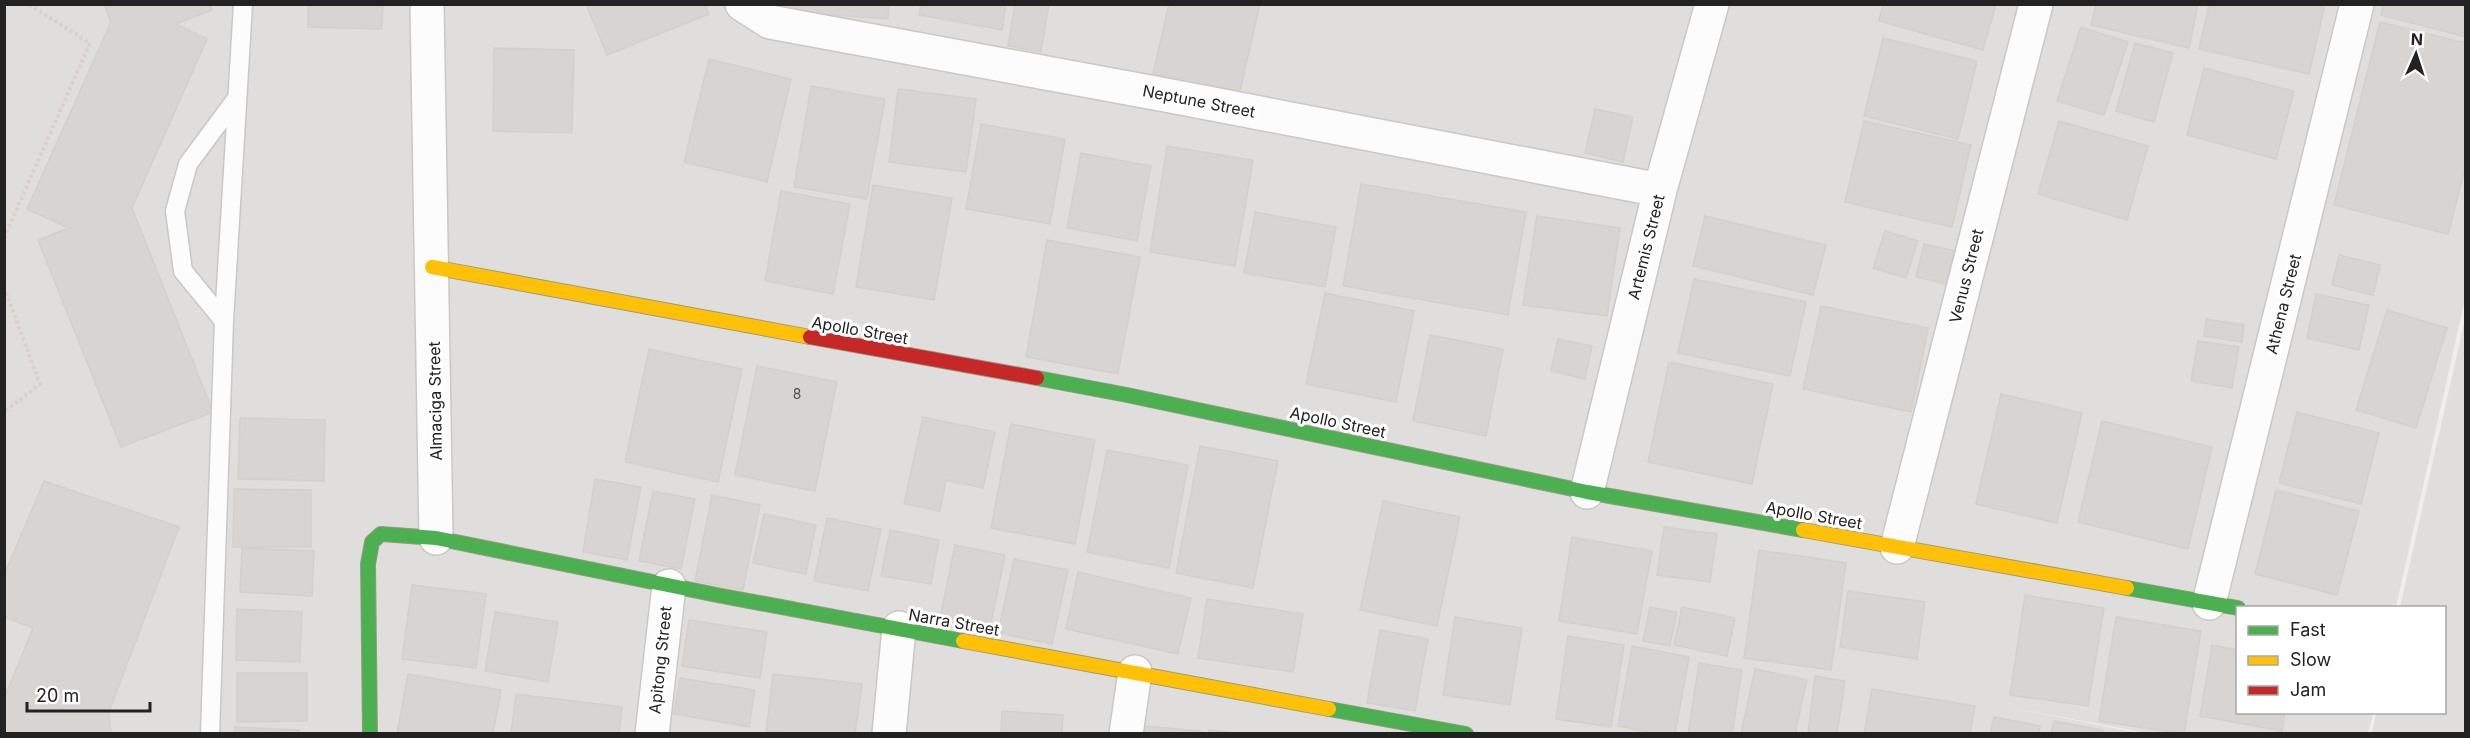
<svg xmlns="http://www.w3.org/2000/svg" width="2470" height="738" viewBox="0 0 2470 738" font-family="Inter,sans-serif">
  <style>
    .residential { fill: #dfdedc }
    .building { fill: #d7d4d2; stroke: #d3d0cc; stroke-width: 1.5 }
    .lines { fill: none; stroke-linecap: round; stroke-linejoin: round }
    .lane-casing { stroke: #c9c8c7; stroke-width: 21 }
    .street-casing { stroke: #c9c8c7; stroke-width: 36 }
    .fast-casing { stroke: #999a82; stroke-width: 16 }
    .slow-casing { stroke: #999a82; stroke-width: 16 }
    .jam-casing { stroke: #999a82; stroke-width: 16 }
    .path { stroke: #dccecd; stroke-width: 4; stroke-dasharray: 3 3; stroke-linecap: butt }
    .lane { stroke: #fdfcfc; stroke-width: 18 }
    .street { stroke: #fdfcfc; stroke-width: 33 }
    .fast { stroke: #4caf50; stroke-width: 14 }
    .slow { stroke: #ffc107; stroke-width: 14 }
    .jam { stroke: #c62828; stroke-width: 14 }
    .labels { text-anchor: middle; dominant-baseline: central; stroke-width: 6; stroke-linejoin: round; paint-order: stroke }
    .number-label { font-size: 14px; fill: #4f4e4e }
    .street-label { font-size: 16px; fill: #222; stroke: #fff }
  </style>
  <rect width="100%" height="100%" fill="#f0eeeb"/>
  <path class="residential" d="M 4,5 L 2465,5 L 2465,299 L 2396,607 L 2238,608 L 2238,712 L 2373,713 L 2368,733 L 2146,733 L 2003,706 L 2138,733 L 5,733 Z
    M 2465,319 L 2465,733 L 2372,733 L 2376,713 L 2444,712 L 2444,608 L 2400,607 Z"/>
  <path class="building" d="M 104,4 L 210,4 L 212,10 L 176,24 L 207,39 L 132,208 L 213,412 L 121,447 L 38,240 L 69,228 L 27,209 L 111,22 Z
    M 308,4 L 383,4 L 382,29 L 308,27 Z
    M 586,4 L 705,4 L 709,14 L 607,55 Z
    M 779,4 L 889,4 L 888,19 L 779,11 Z
    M 921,4 L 1006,4 L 1002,30 L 919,15 Z
    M 1015,4 L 1049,4 L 1041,52 L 1008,46 Z
    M 1169,4 L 1260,4 L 1239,95 L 1153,74 Z
    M 1883,4 L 1996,4 L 1983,50 L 1879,21 Z
    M 2096,4 L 2198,4 L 2189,48 L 2091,25 Z
    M 2209,4 L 2325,4 L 2309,74 L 2199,49 Z
    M 2384,4 L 2466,4 L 2466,37 L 2381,15 Z
    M 2380,22 L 2466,43 L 2466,165 L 2448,234 L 2334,205 Z
    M 2081,27 L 2128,42 L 2104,115 L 2057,101 Z
    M 1883,38 L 1977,61 L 1958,139 L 1864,116 Z
    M 2135,43 L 2173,53 L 2154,122 L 2116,111 Z
    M 494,48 L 574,50 L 572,133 L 493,131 Z
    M 709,59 L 791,79 L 767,182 L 684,162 Z
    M 2204,68 L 2294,91 L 2276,159 L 2187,135 Z
    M 811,86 L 885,99 L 867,199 L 794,187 Z
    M 898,89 L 976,99 L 966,172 L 889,162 Z
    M 1595,109 L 1633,117 L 1623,162 L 1585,153 Z
    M 1864,121 L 1971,145 L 1952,227 L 1845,202 Z
    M 2059,121 L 2148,146 L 2127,220 L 2038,194 Z
    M 981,124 L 1065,139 L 1050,224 L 966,209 Z
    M 1167,146 L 1253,160 L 1235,266 L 1150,252 Z
    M 1081,153 L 1151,166 L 1137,241 L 1067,228 Z
    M 1361,184 L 1526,212 L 1508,315 L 1343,286 Z
    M 873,185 L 952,198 L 934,300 L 856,287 Z
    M 781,191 L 850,204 L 833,294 L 765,281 Z
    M 1255,212 L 1336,227 L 1325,287 L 1244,273 Z
    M 1537,216 L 1620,228 L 1607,316 L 1523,305 Z
    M 1705,216 L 1826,245 L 1813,295 L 1693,266 Z
    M 1885,231 L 1918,241 L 1906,278 L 1873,268 Z
    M 1047,240 L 1140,257 L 1118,374 L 1026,357 Z
    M 1924,244 L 1960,252 L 1952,285 L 1916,277 Z
    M 2339,255 L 2380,265 L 2373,295 L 2332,285 Z
    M 1694,279 L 1806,302 L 1790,376 L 1678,353 Z
    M 1325,293 L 1414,311 L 1396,402 L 1306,384 Z
    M 2316,294 L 2369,305 L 2359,350 L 2307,338 Z
    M 1821,306 L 1928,328 L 1911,412 L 1803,389 Z
    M 2387,310 L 2447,328 L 2416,428 L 2356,410 Z
    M 2206,319 L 2244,325 L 2242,342 L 2204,336 Z
    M 1430,335 L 1503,349 L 1486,436 L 1413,421 Z
    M 1558,339 L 1592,346 L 1585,379 L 1551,371 Z
    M 2198,341 L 2239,347 L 2232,388 L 2191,381 Z
    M 649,349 L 742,369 L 718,482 L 625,462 Z
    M 1669,362 L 1773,384 L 1752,484 L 1648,462 Z
    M 757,366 L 837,382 L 815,491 L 735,475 Z
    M 2001,394 L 2082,413 L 2057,523 L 1976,504 Z
    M 2297,412 L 2379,433 L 2361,504 L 2279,483 Z
    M 923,417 L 995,432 L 983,488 L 946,480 L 940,511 L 904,504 Z
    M 240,418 L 325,420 L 324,481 L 238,479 Z
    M 2102,421 L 2212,447 L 2188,549 L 2078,522 Z
    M 1011,424 L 1095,440 L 1075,544 L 991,528 Z
    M 1200,446 L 1278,461 L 1253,588 L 1176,573 Z
    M 1107,450 L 1188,465 L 1169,568 L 1087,552 Z
    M 595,479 L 641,487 L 627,560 L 583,552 Z
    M 44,481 L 179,527 L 109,712 L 111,734 L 4,734 L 4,699 L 33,628 L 4,617 L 4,575 Z
    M 234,489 L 311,490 L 311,547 L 233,547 Z
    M 2276,490 L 2359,511 L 2337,595 L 2255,574 Z
    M 653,491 L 695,499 L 681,569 L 639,561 Z
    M 712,495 L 760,505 L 743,590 L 695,581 Z
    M 1383,501 L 1460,517 L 1437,626 L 1360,610 Z
    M 764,514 L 816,525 L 806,574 L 753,563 Z
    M 827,518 L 881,529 L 868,591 L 814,581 Z
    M 1664,527 L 1717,534 L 1710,582 L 1657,575 Z
    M 890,530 L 939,540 L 931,584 L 881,576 Z
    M 1572,537 L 1652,551 L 1637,634 L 1559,621 Z
    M 955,545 L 1005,555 L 989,633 L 939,624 Z
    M 242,548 L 314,551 L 312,596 L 240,592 Z
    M 1759,550 L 1846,563 L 1831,670 L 1744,658 Z
    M 1014,559 L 1068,570 L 1052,644 L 998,633 Z
    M 1078,572 L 1191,598 L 1178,654 L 1066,629 Z
    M 412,585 L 486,594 L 476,668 L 402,659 Z
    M 1848,591 L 1925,602 L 1917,659 L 1840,647 Z
    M 2025,595 L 2104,608 L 2088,706 L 2010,695 Z
    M 1207,599 L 1303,614 L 1293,672 L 1198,658 Z
    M 1650,607 L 1677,612 L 1670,646 L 1643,641 Z
    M 1682,607 L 1735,618 L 1727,656 L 1674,645 Z
    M 237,609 L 302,612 L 300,662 L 236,660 Z
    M 495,612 L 558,622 L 548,682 L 485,671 Z
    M 1455,617 L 1522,628 L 1510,705 L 1443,695 Z
    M 2116,617 L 2201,631 L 2184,734 L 2099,721 Z
    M 689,620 L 767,632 L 760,678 L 682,666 Z
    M 1380,630 L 1428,639 L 1415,711 L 1367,703 Z
    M 1568,636 L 1624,645 L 1611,727 L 1556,719 Z
    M 2212,645 L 2238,650 L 2238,712 L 2285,712 L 2282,731 L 2200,716 Z
    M 1632,646 L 1689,657 L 1675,734 L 1658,734 L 1618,726 Z
    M 1699,663 L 1742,670 L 1732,734 L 1688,734 Z
    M 1755,669 L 1807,680 L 1795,734 L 1741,734 Z
    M 237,673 L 307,673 L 307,721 L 237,722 Z
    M 408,674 L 501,690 L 493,734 L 397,734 Z
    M 773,674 L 862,684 L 855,734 L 766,732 Z
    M 1815,676 L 1845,681 L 1837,734 L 1808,734 Z
    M 680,678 L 755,690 L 749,727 L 674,714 Z
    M 1872,689 L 1975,706 L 1970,734 L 1864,734 Z
    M 516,694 L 622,707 L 619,734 L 511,734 Z
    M 1002,711 L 1063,715 L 1062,734 L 1001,734 Z
    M 1994,717 L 2040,726 L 2039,734 L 1990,734 Z
    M 2054,721 L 2103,730 L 2102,734 L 2051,734 Z
    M 1144,726 L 1200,731 L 1200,734 L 1143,734 Z
    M 235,727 L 299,730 L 299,734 L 235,734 Z
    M 1209,730 L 1245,734 L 1209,734 Z"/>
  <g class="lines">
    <g class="lane-casing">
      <path id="lane" d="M 224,321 L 183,271 L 175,211 L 188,164 L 237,98
        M 210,734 L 224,321 L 243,4"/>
    </g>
    <g class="street-casing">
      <path id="street" d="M 427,4 L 436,538
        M 742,4 L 770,22 L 1171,96 L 1660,190
        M 1587,492 L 1660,190 L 1712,4
        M 1897,547 L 2036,4
        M 2209,603 L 2357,4
        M 652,734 L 669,586
        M 889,734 L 899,628
        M 1126,734 L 1135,672"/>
    </g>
    <g class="fast-casing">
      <path id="fast" d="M 1037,378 L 1127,395 L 1587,492 L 1803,530
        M 2127,588 L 2238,608
        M 1329,709 L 1466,734
        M 370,734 L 368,564 L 372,542 L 381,534 L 436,538 L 717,595 L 963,641"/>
    </g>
    <g class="slow-casing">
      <path id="slow" d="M 432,267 L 810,337
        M 1803,530 L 2127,588
        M 963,641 L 1329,709"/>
    </g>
    <g class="jam-casing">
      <path id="jam" d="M 810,337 L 1037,378"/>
    </g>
    <path class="path" d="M 4,238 L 90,43 L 28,4
      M 4,287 L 40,384 L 4,412"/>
    <use href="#lane" class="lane"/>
    <use href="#street" class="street"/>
    <use href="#fast" class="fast"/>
    <use href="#slow" class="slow"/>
    <use href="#jam" class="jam"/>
  </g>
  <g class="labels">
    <g class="number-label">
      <text x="797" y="393">8</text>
    </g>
    <g class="street-label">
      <text transform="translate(1199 101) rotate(11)">Neptune Street</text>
      <text transform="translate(1646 247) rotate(-76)">Artemis Street</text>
      <text transform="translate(1966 276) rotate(-76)">Venus Street</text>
      <text transform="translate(2283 304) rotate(-76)">Athena Street</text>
      <text transform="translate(860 330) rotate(10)">Apollo Street</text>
      <text transform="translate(435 401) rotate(-91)">Almaciga Street</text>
      <text transform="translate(1338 422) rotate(12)">Apollo Street</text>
      <text transform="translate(1814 515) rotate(10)">Apollo Street</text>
      <text transform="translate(954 622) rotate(10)">Narra Street</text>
      <text transform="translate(660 660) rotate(-84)">Apitong Street</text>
    </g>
  </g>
  <rect width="2470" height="738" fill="none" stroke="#222222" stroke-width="12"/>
  <rect x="2236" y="606" width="210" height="108" fill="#ffffff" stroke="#a7a7a7" stroke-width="1.5"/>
  <rect x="2248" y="626" width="30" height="9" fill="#4caf50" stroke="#a7a7a7" stroke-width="1.5"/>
  <text x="2290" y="636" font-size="18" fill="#222222">Fast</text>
  <rect x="2248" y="656" width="30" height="9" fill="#ffc107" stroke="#a7a7a7" stroke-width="1.5"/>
  <text x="2290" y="666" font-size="18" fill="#222222">Slow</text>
  <rect x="2248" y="686" width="30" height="9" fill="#c62828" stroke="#a7a7a7" stroke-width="1.5"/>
  <text x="2290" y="696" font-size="18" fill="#222222">Jam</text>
  <g transform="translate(2416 54) rotate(3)" stroke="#ffffff" stroke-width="4.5" paint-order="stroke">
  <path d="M0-4.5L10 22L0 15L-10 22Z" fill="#222222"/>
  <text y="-9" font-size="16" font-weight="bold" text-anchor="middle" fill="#222222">N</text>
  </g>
  <path d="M27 702v9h123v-9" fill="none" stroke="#222222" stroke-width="3"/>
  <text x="36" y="702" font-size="18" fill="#222222" stroke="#ffffff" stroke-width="4.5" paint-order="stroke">20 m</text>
</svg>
